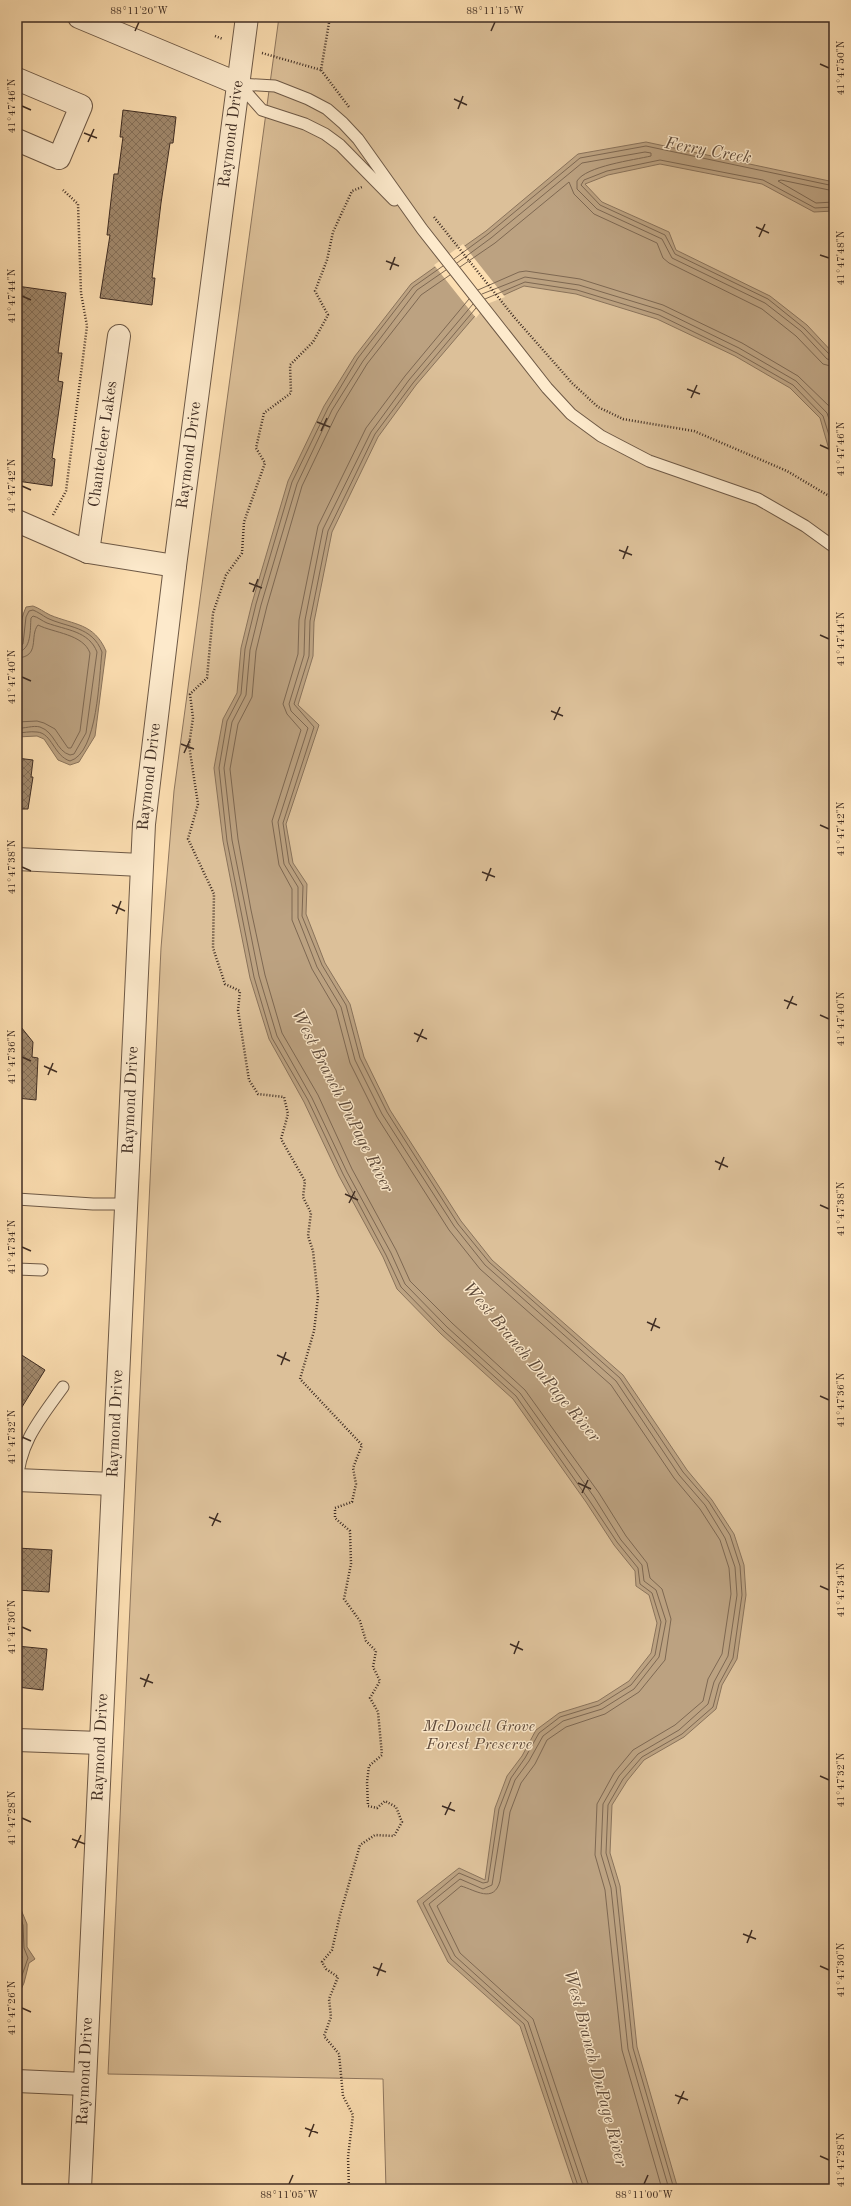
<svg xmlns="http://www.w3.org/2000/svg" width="851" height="2206" viewBox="0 0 851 2206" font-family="'Old Standard TT',serif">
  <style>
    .park { fill: #dcc099; stroke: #8e765e }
    .water { fill: #bca281; stroke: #8a735b }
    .pier { fill: #fcdeb1 }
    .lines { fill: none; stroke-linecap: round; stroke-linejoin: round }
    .shore { stroke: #7e6852; stroke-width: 1 }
    .building { fill: url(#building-cross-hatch); stroke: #3f2d23 }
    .service-casing { stroke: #6e5946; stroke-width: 13 }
    .minor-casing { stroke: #6e5946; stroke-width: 24 }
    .tertiary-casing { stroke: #6e5946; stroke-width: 24 }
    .path { stroke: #3f2d23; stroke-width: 2.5; stroke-dasharray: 1 2; stroke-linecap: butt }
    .service { stroke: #fdeacc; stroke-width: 11 }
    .minor { stroke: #fdeacc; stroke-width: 22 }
    .tertiary { stroke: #fdeacc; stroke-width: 22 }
    .ticks { fill: none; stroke: #3f2d23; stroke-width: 1.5 }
    .labels { text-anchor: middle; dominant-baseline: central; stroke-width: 3; stroke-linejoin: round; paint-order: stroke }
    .street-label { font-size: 16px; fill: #3f2d23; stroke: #fdeacc }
    .park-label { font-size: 16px; font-style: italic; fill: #5e4a3b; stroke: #fdeacc }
    .water-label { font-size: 17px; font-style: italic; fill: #5e4a3a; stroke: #fdeacc }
    .neatline { fill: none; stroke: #3f2d23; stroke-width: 1.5 }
    .ticks-label { font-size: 10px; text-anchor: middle; fill: #3f2d23 }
  </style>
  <defs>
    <pattern id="building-cross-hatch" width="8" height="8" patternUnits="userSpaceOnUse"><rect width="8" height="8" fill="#a1896d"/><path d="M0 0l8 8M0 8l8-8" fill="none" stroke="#857059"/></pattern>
  </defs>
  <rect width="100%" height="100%" fill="#fcdeb1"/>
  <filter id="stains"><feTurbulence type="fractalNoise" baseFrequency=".005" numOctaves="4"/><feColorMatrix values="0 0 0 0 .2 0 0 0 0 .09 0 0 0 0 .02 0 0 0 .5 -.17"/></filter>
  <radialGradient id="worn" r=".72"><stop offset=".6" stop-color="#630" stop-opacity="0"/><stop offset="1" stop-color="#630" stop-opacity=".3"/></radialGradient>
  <path class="park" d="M 279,17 L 834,17 L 834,2189 L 386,2189 L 383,2079 L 108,2074 L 161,948 L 174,791 Z"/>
  <path class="water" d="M 646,142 L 834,182 L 834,211 L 814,212 L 762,184 L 660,164 L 608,175 L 585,184 L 602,202 L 669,232 L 676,250 L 770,296 L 807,325 L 834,354 L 834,459 L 830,453 L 820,418 L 790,388 L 735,356 L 657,319 L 576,294 L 524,286 L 486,303 L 416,385 L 378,437 L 332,532 L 314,622 L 313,656 L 298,705 L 319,725 L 286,824 L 293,863 L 307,884 L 306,914 L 325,963 L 350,1004 L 364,1057 L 390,1110 L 461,1221 L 492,1260 L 623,1375 L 687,1470 L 712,1500 L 734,1534 L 744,1565 L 746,1595 L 737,1659 L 722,1685 L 716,1709 L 684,1737 L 644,1760 L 627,1781 L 612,1805 L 610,1853 L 620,1886 L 637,2047 L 678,2189 L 575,2189 L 520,2026 L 448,1962 L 417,1901 L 459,1868 L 485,1880 L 495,1808 L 507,1776 L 522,1756 L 536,1730 L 559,1713 L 598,1701 L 629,1681 L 651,1653 L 657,1623 L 649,1595 L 636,1586 L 635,1571 L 614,1545 L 586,1502 L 513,1399 L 441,1334 L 397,1289 L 383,1257 L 339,1176 L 304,1102 L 269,1039 L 250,978 L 237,913 L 223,841 L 214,768 L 223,719 L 237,693 L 241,648 L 252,603 L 288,481 L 324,406 L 355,356 L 411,284 L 486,231 L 578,154 Z
    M 33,606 C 39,608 44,612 50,615 C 74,625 94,623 106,651 L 95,736 L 79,762 L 70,765 L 58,760 L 44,739 L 37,736 L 17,737 C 17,702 12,638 26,607 Z
    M 17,1900 L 27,1924 L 27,1947 L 35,1959 L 29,1963 L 24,1983 L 17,1998 Z"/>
  <path class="pier" d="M 463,244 L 505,297 L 487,304 L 476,318 L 434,265 Z"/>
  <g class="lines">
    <path class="shore" d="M 834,191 L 781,180 L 778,181 L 816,203 L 834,202
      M 834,207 L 815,208 L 763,180 L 660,160 L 607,171 L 584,180 L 581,185 L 600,205 L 665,235 L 675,254 L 768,299 L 804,328 L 830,355 L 834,356
      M 454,259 L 488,234 L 580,158 L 646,146 L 834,186
      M 457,263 L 491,238 L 582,163 L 645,152 L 651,153 L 651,156 C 634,160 586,166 577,181 L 577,189 L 597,209 L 662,239 L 672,258 L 765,303 L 801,331 L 827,359 L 834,361
      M 443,266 L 413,287 L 358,358 L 328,408 L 292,482 L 256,604 L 245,649 L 241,694 L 227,721 L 219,768 L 227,841 L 254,977 L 272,1038 L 308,1100 L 343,1174 L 386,1255 L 401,1287 L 444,1331 L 516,1396 L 589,1500 L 617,1542 L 638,1568 L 640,1584 L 652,1593 L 661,1622 L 655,1655 L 631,1685 L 599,1705 L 560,1717 L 539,1733 L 525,1758 L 511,1778 L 499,1809 L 488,1882 L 483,1883 L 459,1873 L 423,1903 L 451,1959 L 524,2024 L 579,2189
      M 460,267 L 495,243 L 569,182 L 574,194 L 594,214 L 657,243 L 663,258 L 669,263 L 762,309 L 796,336 L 823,364 L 834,367
      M 446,270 L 417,290 L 363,361 L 332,410 L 297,484 L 261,605 L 250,650 L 246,695 L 232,722 L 224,768 L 232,840 L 259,976 L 277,1036 L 312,1098 L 347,1172 L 391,1253 L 405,1284 L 447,1327 L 520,1393 L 594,1497 L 621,1540 L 642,1565 L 644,1581 L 656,1590 L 666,1621 L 659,1657 L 634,1689 L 602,1709 L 563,1721 L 543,1736 L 529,1761 L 515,1780 L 504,1810 L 492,1885 L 483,1889 L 460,1879 L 429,1904 L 455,1956 L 528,2022 L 584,2189
      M 450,275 L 421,295 L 367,364 L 337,413 L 302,486 L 267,606 L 256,651 L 252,697 L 238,724 L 230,769 L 238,839 L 251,910 L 265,975 L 282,1033 L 318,1095 L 352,1169 L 396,1250 L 410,1281 L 452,1323 L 525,1390 L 599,1493 L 626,1536 L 647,1563 L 650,1578 L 662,1589 L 671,1619 L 665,1660 L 639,1692 L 605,1714 L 566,1727 L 547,1740 L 535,1764 L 521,1783 L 510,1812 L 500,1881 C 494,1904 475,1890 461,1886 L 437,1906 L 460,1953 L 533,2019 L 590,2189
      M 478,290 L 519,272 L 526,271 L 580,279 L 663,305 L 742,343 L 798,376 L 831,408 L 834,414
      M 482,294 L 525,277 L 579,285 L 661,310 L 739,348 L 796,381 L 827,413 L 834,434
      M 469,299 L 405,376 L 366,428 L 318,526 L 299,620 L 298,654 L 283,704 L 287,714 L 301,730 L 272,821 L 279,865 L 292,889 L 292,920 L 312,969 L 336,1010 L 350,1063 L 377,1117 L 449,1230 L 480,1269 L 611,1385 L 674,1478 L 700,1509 L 720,1540 L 729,1568 L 731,1594 L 722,1654 L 708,1679 L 703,1701 L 675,1725 L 633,1750 L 614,1773 L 597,1804 L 595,1855 L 605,1890 L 622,2050 L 662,2189
      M 485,299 L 525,282 L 577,290 L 659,315 L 737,353 L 793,385 L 823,416 L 834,451
      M 473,304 L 409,380 L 371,432 L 323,529 L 305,620 L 304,655 L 289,704 L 291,711 L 308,728 L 278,822 L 284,864 L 298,887 L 298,918 L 317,967 L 341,1007 L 355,1060 L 382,1114 L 454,1226 L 485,1265 L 616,1381 L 679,1475 L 705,1505 L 725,1538 L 735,1567 L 737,1595 L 728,1656 L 714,1682 L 708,1704 L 679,1730 L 638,1754 L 619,1776 L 603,1804 L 601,1854 L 611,1888 L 628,2049 L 669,2189
      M 476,308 L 413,383 L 375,434 L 328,531 L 310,621 L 309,656 L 294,704 L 314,727 L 283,823 L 289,863 L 303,886 L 302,916 L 322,965 L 346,1005 L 360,1058 L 387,1112 L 458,1224 L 489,1262 L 620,1378 L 683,1472 L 709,1502 L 730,1535 L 740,1566 L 742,1595 L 733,1658 L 719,1684 L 713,1707 L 682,1734 L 642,1757 L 623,1779 L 608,1805 L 606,1853 L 616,1887 L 633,2048 L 674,2189
      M 17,647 L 23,644 L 26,617 L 29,611 L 33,610 C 38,612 42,615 47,618 C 68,628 92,626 102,652 C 99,676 98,753 70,761 C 54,756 52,733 37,732 C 30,731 23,733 17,733
      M 17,652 C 32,651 30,629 31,618 L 33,616 C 38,617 42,621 47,623 C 66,630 89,631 97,652 L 86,733 L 74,754 L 70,755 C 56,751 55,732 40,727 C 33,725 24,729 17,728
      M 17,658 C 41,657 29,636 38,625 C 54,633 83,634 90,653 L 80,731 L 71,748 L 68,748 L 55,729 L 44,723 L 37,721 L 17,722
      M 17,1908 L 23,1925 L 24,1948 L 28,1958 L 17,1990
      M 17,1923 L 19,1948 L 22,1957 L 17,1974"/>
  </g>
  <path class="building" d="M 123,110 L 176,117 L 173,143 L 170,143 L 161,203 L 152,278 L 155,278 L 152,305 L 100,298 L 110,235 L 107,235 L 114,174 L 118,174 L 123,137 L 120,137 Z
    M 17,286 L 66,293 L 58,353 L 62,353 L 58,381 L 63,382 L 52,458 L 55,459 L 52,486 L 17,481 Z
    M 17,758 L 33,760 L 31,777 L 33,777 L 28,809 L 17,809 Z
    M 17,1022 L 33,1042 L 32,1057 L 38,1058 L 36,1100 L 17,1098 Z
    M 17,1352 L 45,1370 L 17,1415 Z
    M 17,1548 L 52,1550 L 49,1592 L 17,1590 Z
    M 17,1646 L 47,1649 L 43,1690 L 17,1687 Z"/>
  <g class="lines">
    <g class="service-casing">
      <path id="service" d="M 239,84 L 275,86 L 308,99 L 327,109 L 343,123 L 358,139 L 422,229 L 547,388 L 571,414 L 601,436 L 649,461 L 758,499 L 805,526 L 834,547
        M 239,84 L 262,110 L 305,124 L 325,134 L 340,145 L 394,200
        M 17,1199 L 93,1204 L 125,1204
        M 17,1269 L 42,1270
        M 17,1484 C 19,1443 40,1419 63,1387"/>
    </g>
    <g class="minor-casing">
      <g id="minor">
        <path d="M 79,17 L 239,84"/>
        <path d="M 17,79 L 81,106 L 59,158 L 17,140"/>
        <path d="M 17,521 L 88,552 L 175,566"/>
        <path id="s1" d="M 88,552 L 119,336"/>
        <path d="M 17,859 L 141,865"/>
        <path d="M 17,1480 L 113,1484"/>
        <path d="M 17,1740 L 100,1743"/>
        <path d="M 17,2081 L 84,2084"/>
      </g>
    </g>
    <g class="tertiary-casing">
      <g id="tertiary">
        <path id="s2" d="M 80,2189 L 144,824 L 175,566 L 247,17"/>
      </g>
    </g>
    <path class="path" d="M 330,17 L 321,70 L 349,107
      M 215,36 L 223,39
      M 262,53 L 321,70
      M 434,217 L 514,317 L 572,383 L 598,407 L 623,419 L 694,431 L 787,471 L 834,499
      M 53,515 L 66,491 L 87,326 L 81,293 L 78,204 L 63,190
      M 349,2189 L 348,2157 L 353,2115 L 343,2096 L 339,2054 L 324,2036 L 331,2017 L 329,1999 L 338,1977 L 326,1969 L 322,1962 L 332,1950 L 340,1915 L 360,1845 L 375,1835 L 394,1836 L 402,1822 L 396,1807 L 385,1801 L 377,1808 L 368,1806 L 367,1782 L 369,1766 L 382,1755 L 378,1712 L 370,1698 L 380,1681 L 373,1667 L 376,1651 L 366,1641 L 360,1621 L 344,1599 L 351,1564 L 350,1531 L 335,1518 L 335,1508 L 352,1502 L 356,1484 L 353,1468 L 362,1445 L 300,1379 L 314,1331 L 318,1297 L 313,1251 L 308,1236 L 311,1213 L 303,1197 L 305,1181 L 281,1139 L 288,1114 L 284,1097 L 258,1094 L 249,1080 L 238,1010 L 240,991 L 225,984 L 213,948 L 214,894 L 188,839 L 198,804 L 189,745 L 193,718 L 190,694 L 207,678 L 213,613 L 226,575 L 242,553 L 244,522 L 265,463 L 256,448 L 264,413 L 291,393 L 290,365 L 313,342 L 328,315 L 315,291 L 327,260 L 333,232 L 352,191 L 362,187"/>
    <use href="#service" class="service"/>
    <use href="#minor" class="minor"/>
    <use href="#tertiary" class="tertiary"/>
  </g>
  <path class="ticks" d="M 135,31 L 139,22M 491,31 L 495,22M 820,64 L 829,68M 454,99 L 467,105M 22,106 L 31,110M 458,109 L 463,96M 84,133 L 97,138M 88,142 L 94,129M 756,227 L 769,233M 759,237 L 765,224M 820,255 L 829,258M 386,261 L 399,266M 390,270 L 395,257M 22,296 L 31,300M 687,389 L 700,394M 691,398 L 697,385M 317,422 L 330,427M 321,431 L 327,418M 820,445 L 829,449M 22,486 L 31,490M 619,550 L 632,555M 623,559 L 628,546M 249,583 L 262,588M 253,592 L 258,579M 820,635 L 829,639M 22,677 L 31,681M 551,711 L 563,716M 554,720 L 560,707M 181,744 L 194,749M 184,753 L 190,740M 820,825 L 829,829M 22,867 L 31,871M 482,872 L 495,877M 486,881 L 491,868M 112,905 L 125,911M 116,914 L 121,901M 784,1000 L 797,1005M 787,1009 L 793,996M 820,1015 L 829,1019M 414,1033 L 427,1039M 417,1042 L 423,1029M 22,1057 L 31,1061M 44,1066 L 57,1072M 48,1075 L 53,1063M 715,1161 L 728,1167M 719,1170 L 724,1157M 345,1194 L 358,1200M 349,1203 L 355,1191M 820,1205 L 829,1209M 22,1247 L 31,1251M 647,1322 L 660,1328M 651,1331 L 656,1318M 277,1355 L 290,1361M 281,1365 L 286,1352M 820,1396 L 829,1400M 22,1437 L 31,1441M 578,1483 L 591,1489M 582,1493 L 588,1480M 209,1517 L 221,1522M 212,1526 L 218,1513M 820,1586 L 829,1590M 22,1627 L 31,1631M 510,1644 L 523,1650M 514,1654 L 519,1641M 140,1678 L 153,1683M 144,1687 L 149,1674M 820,1776 L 829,1780M 442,1806 L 455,1811M 445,1815 L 451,1802M 22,1818 L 31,1822M 72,1839 L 85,1844M 75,1848 L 81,1835M 743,1934 L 756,1939M 747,1943 L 752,1930M 820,1966 L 829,1970M 373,1967 L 386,1972M 377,1976 L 382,1963M 22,2008 L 31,2012M 675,2095 L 688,2100M 678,2104 L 684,2091M 305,2128 L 318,2133M 309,2137 L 314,2124M 820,2156 L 829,2160M 289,2184 L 293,2175M 644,2184 L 648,2175"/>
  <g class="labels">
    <g class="street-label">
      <text stroke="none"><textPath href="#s2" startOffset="2062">Raymond Drive</textPath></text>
      <text stroke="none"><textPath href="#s1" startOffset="109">Chantecleer Lakes</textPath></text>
      <text stroke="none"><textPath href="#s2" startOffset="1738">Raymond Drive</textPath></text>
      <text stroke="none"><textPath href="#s2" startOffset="1414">Raymond Drive</textPath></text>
      <text stroke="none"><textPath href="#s2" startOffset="1090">Raymond Drive</textPath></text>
      <text stroke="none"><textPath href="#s2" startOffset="766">Raymond Drive</textPath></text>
      <text stroke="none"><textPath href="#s2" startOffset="442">Raymond Drive</textPath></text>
      <text stroke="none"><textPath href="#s2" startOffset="118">Raymond Drive</textPath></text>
    </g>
    <g class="park-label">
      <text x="479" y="1727">McDowell Grove<tspan x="479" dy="18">Forest Preserve</tspan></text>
    </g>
    <g class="water-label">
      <text transform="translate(708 151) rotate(10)">Ferry Creek</text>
      <text transform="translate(342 1101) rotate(63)">West Branch DuPage River</text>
      <text transform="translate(531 1362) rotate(50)">West Branch DuPage River</text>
      <text transform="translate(595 2068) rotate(75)">West Branch DuPage River</text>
    </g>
  </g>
  <rect width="851" height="2206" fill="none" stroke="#fcdeb1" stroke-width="44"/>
  <rect x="22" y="22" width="807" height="2162" class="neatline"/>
  <g class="ticks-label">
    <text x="139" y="14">88°11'20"W</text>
    <text x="495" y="14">88°11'15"W</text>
    <text transform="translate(840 68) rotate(-90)" y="4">41°47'50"N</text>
    <text transform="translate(11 106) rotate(-90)" y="4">41°47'46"N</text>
    <text transform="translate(840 258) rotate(-90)" y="4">41°47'48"N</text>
    <text transform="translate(11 296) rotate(-90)" y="4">41°47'44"N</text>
    <text transform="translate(840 449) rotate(-90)" y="4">41°47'46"N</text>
    <text transform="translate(11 486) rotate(-90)" y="4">41°47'42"N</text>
    <text transform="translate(840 639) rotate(-90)" y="4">41°47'44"N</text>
    <text transform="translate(11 677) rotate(-90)" y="4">41°47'40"N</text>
    <text transform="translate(840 829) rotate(-90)" y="4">41°47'42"N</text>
    <text transform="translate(11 867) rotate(-90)" y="4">41°47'38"N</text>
    <text transform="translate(840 1019) rotate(-90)" y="4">41°47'40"N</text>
    <text transform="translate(11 1057) rotate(-90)" y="4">41°47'36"N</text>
    <text transform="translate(840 1209) rotate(-90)" y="4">41°47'38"N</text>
    <text transform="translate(11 1247) rotate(-90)" y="4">41°47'34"N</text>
    <text transform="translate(840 1400) rotate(-90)" y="4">41°47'36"N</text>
    <text transform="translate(11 1437) rotate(-90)" y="4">41°47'32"N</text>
    <text transform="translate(840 1590) rotate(-90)" y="4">41°47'34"N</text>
    <text transform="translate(11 1627) rotate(-90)" y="4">41°47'30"N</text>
    <text transform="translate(840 1780) rotate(-90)" y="4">41°47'32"N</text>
    <text transform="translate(11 1818) rotate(-90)" y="4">41°47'28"N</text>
    <text transform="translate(840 1970) rotate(-90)" y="4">41°47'30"N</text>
    <text transform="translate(11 2008) rotate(-90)" y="4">41°47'26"N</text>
    <text transform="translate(840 2160) rotate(-90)" y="4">41°47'28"N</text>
    <text x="289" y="2198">88°11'05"W</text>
    <text x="644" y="2198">88°11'00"W</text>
  </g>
  <rect width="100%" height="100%" filter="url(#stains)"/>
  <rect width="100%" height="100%" fill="url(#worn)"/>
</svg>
